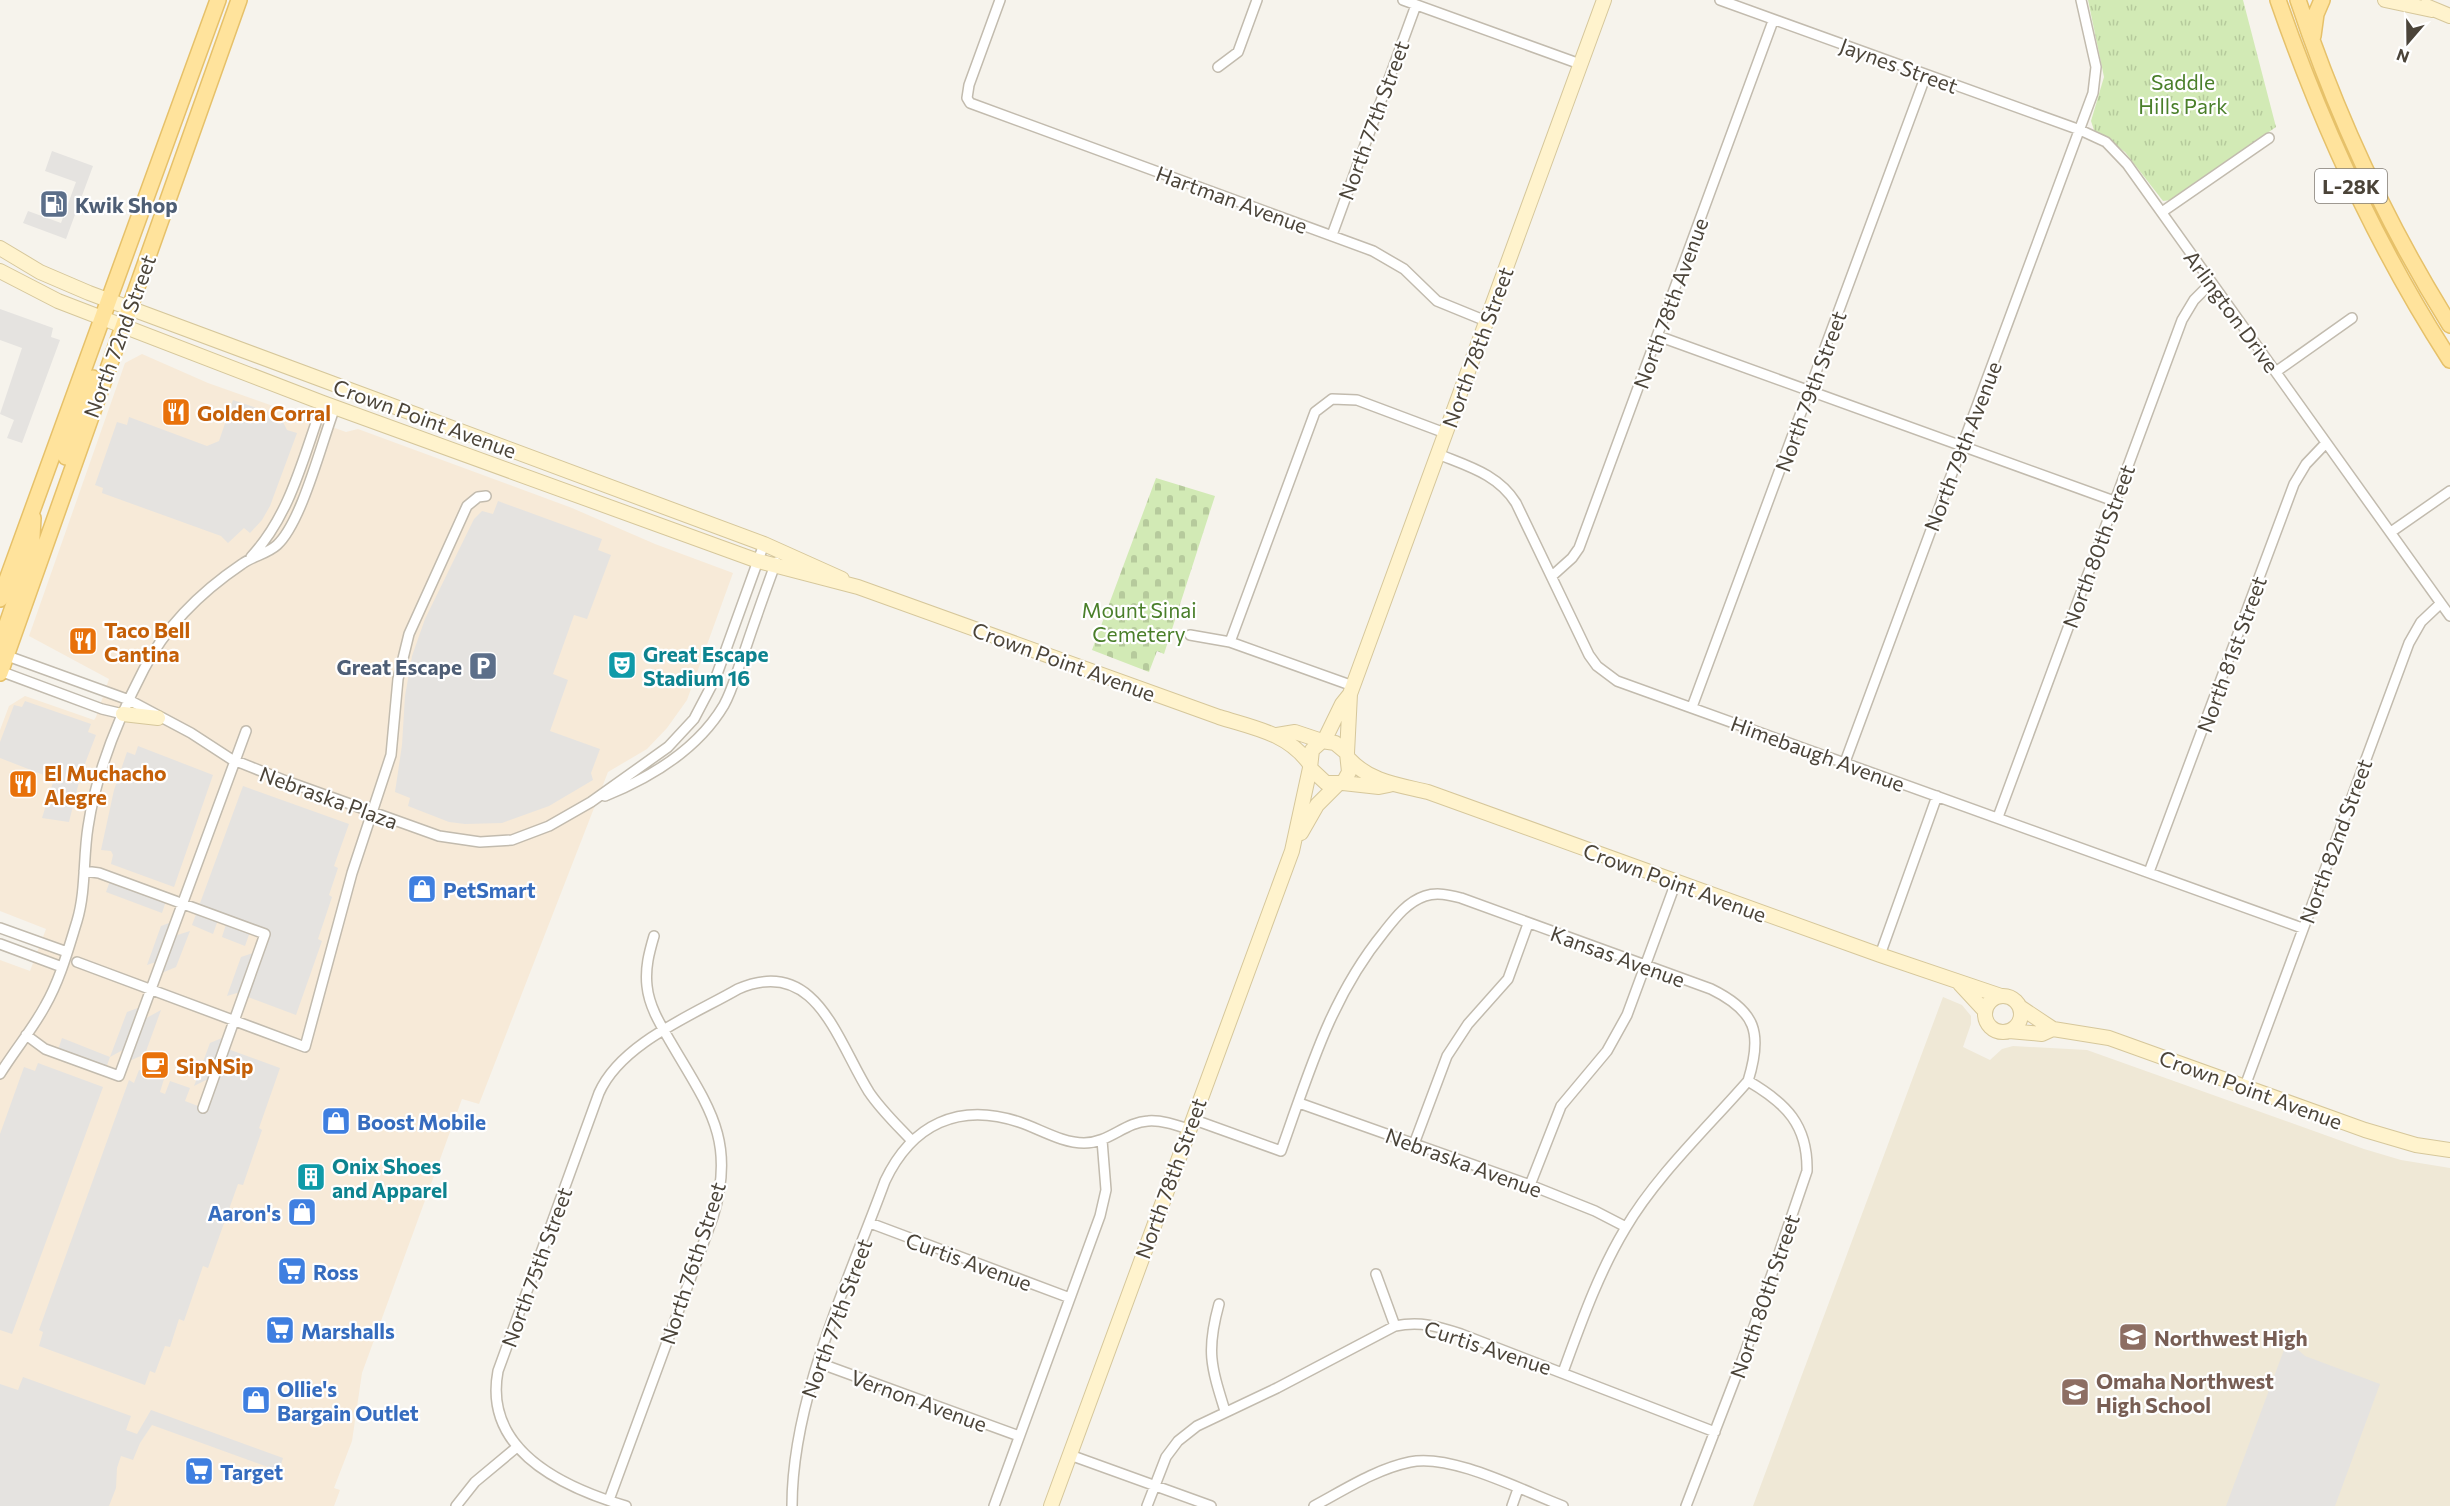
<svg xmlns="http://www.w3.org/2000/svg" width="2450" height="1506" viewBox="0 0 2450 1506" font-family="Commissioner,sans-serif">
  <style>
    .commercial { fill: #f7ead8 }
    .education { fill: #efe8d6 }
    .cemetery { fill: url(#cemetery-stones) }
    .park { fill: url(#park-tufts) }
    .parking { fill: #e5e3e0 }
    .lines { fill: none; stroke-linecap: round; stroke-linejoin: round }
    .street-casing { stroke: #c2bbae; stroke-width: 12 }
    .secondary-casing { stroke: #d6c79b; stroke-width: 16 }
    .primary-casing { stroke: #e6c16a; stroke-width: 18 }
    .street { stroke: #fff; stroke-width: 9 }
    .secondary { stroke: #fff3cd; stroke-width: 14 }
    .primary { stroke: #ffe39c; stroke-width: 15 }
    .labels { text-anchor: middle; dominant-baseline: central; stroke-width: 4.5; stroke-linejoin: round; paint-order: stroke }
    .shield { fill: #fff; stroke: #817c74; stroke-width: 1.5 }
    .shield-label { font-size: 20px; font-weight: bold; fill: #4b4439 }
    .street-label { font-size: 21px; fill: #4b4439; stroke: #fff }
    .park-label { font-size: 21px; fill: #4a7f2a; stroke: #fff }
    .service-label { font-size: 21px; font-weight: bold; fill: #4e5e75; stroke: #fff; text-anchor: start }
    .food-label { font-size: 21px; font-weight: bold; fill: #c56008; stroke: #fff; text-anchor: start }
    .culture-label { font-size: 21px; font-weight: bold; fill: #0d838f; stroke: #fff; text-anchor: start }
    .shop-label { font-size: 21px; font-weight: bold; fill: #366cbe; stroke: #fff; text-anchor: start }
    .education-label { font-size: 21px; font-weight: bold; fill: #785e54; stroke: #fff; text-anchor: start }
  </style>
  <defs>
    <pattern id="cemetery-stones" width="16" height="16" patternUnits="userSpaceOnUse" patternTransform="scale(1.5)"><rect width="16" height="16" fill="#d2eab5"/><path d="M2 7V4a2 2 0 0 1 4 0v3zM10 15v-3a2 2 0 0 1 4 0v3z" fill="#b6ca9c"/></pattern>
    <pattern id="park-tufts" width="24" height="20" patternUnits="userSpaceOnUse" patternTransform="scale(1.5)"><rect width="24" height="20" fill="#d2eab5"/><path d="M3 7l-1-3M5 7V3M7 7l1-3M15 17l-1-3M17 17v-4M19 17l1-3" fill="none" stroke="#b6ca9c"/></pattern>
  </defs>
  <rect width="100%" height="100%" fill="#f6f3ec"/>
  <path class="commercial" d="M 142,354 L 208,383 L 346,432 L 358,429 L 572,508 L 655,544 L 733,573 L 687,700 L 667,728 L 647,749 L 608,772 L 479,1104 L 462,1099 L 362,1373 L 352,1441 L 334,1488 L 340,1490 L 334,1506 L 0,1506 L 0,960 L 30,971 L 46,929 L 0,911 L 0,730 L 9,706 L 25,696 L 94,720 L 96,717 L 109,679 L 29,636 L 125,363 Z"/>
  <path class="education" d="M 1943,997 L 1962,1005 L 1971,1016 L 1971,1024 L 1963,1047 L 1990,1060 L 2002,1049 L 2013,1046 L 2087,1050 L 2364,1149 L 2401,1160 L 2450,1168 L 2450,1506 L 1753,1506 Z"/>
  <path class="cemetery" d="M 1156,478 L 1215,496 L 1164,654 L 1157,651 L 1149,672 L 1092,650 Z"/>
  <path class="park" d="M 2088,0 L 2243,0 L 2276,127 L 2171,200 L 2163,201 L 2125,152 L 2094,130 L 2091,121 L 2104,77 Z"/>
  <path class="parking" d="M 52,151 L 93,166 L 66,239 L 23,223 L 28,211 L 61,223 L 76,182 L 45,171 Z
    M 0,309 L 53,328 L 51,337 L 60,340 L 22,443 L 7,438 L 14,420 L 0,414 L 22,348 L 0,340 Z
    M 233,400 L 280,416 L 287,430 L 297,433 L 270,506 L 262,520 L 250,533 L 244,528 L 228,543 L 221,536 L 102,493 L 103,488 L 95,485 L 117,422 L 127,425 L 129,417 L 207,446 L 219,441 Z
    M 498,501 L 602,539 L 598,550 L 611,555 L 587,619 L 574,615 L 553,674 L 568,680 L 550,731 L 600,749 L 591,773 L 593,780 L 549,806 L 502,823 L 465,824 L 449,822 L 408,806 L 410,798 L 395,792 L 402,745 L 405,696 L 412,656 L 425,619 L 474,519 L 482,511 L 493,514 Z
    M 25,701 L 91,724 L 88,732 L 96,735 L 81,774 L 69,822 L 42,818 L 54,779 L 0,758 L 0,742 L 14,705 L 22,707 Z
    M 138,746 L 213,775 L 174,887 L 111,864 L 113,855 L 111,851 L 101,850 L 114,790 L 127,752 L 135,755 Z
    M 243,786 L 349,824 L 334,866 L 338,868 L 329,895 L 332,897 L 318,939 L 322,941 L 296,1015 L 237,993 L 227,996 L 241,957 L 259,951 L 265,934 L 251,929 L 245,946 L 222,937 L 227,921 L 219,917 L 213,934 L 192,925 Z
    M 111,878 L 167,898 L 162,913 L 106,892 Z
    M 177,920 L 171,937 L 190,931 L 176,967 L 157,975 L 162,960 L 147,965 L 161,926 Z
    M 146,1005 L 141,1021 L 161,1010 L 145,1054 L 125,1063 L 130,1046 L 110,1057 L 105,1071 L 57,1053 L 62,1038 L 110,1057 L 127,1012 Z
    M 229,1035 L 225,1048 L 280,1068 L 259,1128 L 262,1130 L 243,1185 L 238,1184 L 208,1268 L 203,1266 L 184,1321 L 179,1319 L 170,1347 L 165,1346 L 155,1373 L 150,1371 L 145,1385 L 39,1346 L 43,1332 L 39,1330 L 129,1080 L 134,1083 L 139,1070 L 164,1079 L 160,1092 L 165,1094 L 170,1081 L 190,1088 L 185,1101 L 203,1108 L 214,1076 L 194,1086 L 210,1043 Z
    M 38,1063 L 103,1087 L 12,1334 L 0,1330 L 0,1134 L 24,1067 L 35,1071 Z
    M 2291,1331 L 2295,1347 L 2305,1356 L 2380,1384 L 2335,1506 L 2226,1506 Z
    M 23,1377 L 131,1416 L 126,1430 L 137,1434 L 151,1410 L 283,1458 L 279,1471 L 152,1425 L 140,1443 L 133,1460 L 121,1456 L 117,1468 L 116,1488 L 109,1506 L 0,1506 L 0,1384 L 18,1390 Z"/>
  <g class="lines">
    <g class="street-casing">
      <path id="street" d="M 1000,0 L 969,85 L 967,98 L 970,103 L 1373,251 L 1404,269 L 1437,301 L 1486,321
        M 1403,0 L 1580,64
        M 1720,0 L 2080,130 L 2106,142 L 2127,164 L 2450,616
        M 1218,67 L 1238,52 L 1257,0
        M 2162,212 L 2269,138
        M 1332,235 L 1416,5
        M 1658,336 L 2114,501
        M 2277,371 L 2352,318
        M 1438,454 C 1467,466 1498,474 1516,503 L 1589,655 L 1597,666 L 1617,681 L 2302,928
        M 2391,532 L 2450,491
        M 251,557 C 291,514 303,457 323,403
        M 1552,576 L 1572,558 L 1579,548 L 1773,21
        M 1190,635 L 1230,642 L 1353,686
        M 1230,642 L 1315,412 L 1332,399 L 1357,400 L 1445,433
        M 2,654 L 129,700 L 191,733 L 231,759 L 286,781 L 439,836 L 480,842 L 512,840 L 549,826 L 591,802 L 668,747 L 694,719 L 716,677 L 764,544
        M 0,671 L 102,709 L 123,714
        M 1692,707 L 1926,75
        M 1845,762 L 2093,93 L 2096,67 L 2081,0
        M 605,796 C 652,777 698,749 724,705 C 733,689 737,670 744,653 C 754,623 765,592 776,562
        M 1998,817 L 2182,320 L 2194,300 L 2211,283
        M 84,871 L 99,873 L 265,934 L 203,1108
        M 2149,872 L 2294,484 L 2306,464 L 2326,443
        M 0,928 L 67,952
        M 0,944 L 62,967
        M 1880,955 L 1937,796
        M 77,962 L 305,1047 L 352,873 L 391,755 L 398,679 L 409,634 L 467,506 L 478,497 L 486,496
        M 26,1035 L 45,1049 L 119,1076 L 246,731
        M 0,1074 C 14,1051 32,1030 45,1006 C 60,980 68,950 77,921 C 86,891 83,858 88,827 C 96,773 119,717 144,669 C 166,626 202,591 242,564 C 253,556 267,554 277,545 C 302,522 322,441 335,407
        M 2245,1086 L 2409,643 L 2421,622 L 2440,604
        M 1299,1103 L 1530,1185 L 1595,1211 L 1626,1227
        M 1192,1119 L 1281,1151 C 1309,1073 1330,998 1384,932 C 1395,918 1407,902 1425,896 C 1437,892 1449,895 1461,898 L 1711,989 C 1756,1011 1763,1033 1748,1081 C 1707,1128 1656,1176 1625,1229 C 1598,1274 1581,1323 1563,1372
        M 1414,1144 L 1447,1056 L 1468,1024 L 1508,979 L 1528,924
        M 1530,1185 L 1561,1106 L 1607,1051 L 1627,1015 L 1676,882
        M 870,1223 L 1070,1298
        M 1376,1274 L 1395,1326
        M 1219,1304 C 1206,1351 1211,1366 1225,1411
        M 819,1363 L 1019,1436
        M 1070,1455 L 1211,1506
        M 609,1500 L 713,1217 C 737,1139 707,1105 670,1041 C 660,1024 649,1006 647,986 C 645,968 649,953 654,936
        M 456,1506 L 475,1482 L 517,1447
        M 626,1506 C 562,1487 483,1450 498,1371 L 599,1093 C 621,1043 693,1015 738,989 C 816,955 837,1041 869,1092 C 881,1110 897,1125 912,1141
        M 792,1506 C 792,1398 848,1282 885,1181 C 912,1124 959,1102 1019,1122 C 1040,1129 1062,1143 1084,1143 C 1109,1143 1125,1122 1148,1121 C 1162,1120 1176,1125 1188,1129
        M 994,1506 L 1100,1216 L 1106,1190 L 1102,1140
        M 1147,1506 L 1166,1457 L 1178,1441 L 1197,1426 L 1277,1388 L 1395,1326 C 1420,1321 1437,1326 1461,1334 L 1715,1432
        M 1314,1506 C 1344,1490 1376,1469 1410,1462 C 1451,1453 1523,1491 1563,1506
        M 1512,1506 L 1518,1489
        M 1686,1506 L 1745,1353 L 1807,1171 C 1808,1125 1786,1103 1748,1081"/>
    </g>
    <g class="secondary-casing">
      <path id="secondary" d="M 2385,0 L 2432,10
        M 2426,6 L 2450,16
        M 0,248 L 40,272 L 89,293 L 764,544 L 842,579
        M 0,271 L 58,301 L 323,403 L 758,561 L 858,587 L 1219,717 C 1254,728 1287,733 1309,763
        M 123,714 L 158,718
        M 1277,735 L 1295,732 L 1322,741
        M 1322,741 L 1335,743 L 1347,753 L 1349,772 L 1343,783 L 1326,783 L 1310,768 L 1312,750 Z
        M 1324,741 L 1342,704 L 1350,694
        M 1347,753 L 1350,694 L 1604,0
        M 1349,759 C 1370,782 1399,785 1428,792 L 1880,955 L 2001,996
        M 1343,783 L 1379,787 L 1389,785
        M 1301,833 L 1317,805 L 1338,784
        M 1960,984 L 1985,1011
        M1985 1014a18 18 0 1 1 36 0a18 18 0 1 1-36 0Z
        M 2020,1007 L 2053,1029 L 2109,1038 L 2365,1130 L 2416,1145 L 2450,1150
        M 2009,1031 L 2042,1034 L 2053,1029
        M 1051,1506 L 1292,851 L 1310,768"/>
    </g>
    <g class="primary-casing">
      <path id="primary" d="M 2278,0 C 2322,127 2377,247 2450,360
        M 2298,0 C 2336,114 2386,223 2450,325
        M 2313,36 L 2316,14 L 2322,0
        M 66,457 L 93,378
        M 0,599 L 218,0
        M 0,644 L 31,555 L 33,518
        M 0,673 L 239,0"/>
    </g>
    <use href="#street" class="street"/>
    <use href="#secondary" class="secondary"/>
    <use href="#primary" class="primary"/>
  </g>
  <defs>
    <g id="fuel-square" transform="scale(1.5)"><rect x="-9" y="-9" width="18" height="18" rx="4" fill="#5c6f8a" stroke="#fff"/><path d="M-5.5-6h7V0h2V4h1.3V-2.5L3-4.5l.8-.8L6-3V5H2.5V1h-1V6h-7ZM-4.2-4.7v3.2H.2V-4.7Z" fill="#fff"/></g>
    <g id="restaurant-square" transform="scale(1.5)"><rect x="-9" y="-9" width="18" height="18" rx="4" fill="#e8710a" stroke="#fff"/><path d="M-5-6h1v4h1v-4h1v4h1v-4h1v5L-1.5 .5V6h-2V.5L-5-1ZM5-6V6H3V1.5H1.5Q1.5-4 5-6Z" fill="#fff"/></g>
    <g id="theatre-square" transform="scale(1.5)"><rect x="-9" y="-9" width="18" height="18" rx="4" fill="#0f9aa8" stroke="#fff"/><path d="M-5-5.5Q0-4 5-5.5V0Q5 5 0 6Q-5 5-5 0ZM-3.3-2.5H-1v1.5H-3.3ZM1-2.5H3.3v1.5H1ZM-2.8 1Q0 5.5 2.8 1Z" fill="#fff"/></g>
    <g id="parking-square" transform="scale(1.5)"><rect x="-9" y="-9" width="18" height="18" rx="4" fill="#5c6f8a" stroke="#fff"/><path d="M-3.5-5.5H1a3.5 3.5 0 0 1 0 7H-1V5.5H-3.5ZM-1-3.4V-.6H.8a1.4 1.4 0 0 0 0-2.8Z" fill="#fff"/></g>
    <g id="shop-square" transform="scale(1.5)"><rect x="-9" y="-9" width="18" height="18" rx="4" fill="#3f7fe0" stroke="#fff"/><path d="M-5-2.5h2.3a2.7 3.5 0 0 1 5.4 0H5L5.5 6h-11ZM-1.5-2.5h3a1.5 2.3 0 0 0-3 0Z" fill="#fff"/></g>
    <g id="cafe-square" transform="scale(1.5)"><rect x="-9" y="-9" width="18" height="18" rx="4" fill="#e8710a" stroke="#fff"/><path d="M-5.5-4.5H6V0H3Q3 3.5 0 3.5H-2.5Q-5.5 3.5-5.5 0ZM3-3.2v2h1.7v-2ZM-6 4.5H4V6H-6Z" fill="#fff"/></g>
    <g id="building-square" transform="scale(1.5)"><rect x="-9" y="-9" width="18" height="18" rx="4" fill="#0f9aa8" stroke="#fff"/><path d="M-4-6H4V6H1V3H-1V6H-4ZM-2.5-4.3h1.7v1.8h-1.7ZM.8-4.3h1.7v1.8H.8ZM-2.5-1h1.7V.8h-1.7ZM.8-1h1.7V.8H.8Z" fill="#fff"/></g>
    <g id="supermarket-square" transform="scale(1.5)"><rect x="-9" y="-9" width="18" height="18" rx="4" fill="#3f7fe0" stroke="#fff"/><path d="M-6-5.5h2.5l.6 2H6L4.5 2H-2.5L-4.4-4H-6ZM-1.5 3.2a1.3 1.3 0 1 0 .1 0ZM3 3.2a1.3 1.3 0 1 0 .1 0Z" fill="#fff"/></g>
    <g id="school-square" transform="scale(1.5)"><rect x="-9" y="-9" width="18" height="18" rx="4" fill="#8d6e63" stroke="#fff"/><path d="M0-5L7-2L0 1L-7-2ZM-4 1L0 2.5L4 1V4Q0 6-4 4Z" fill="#fff"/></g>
  </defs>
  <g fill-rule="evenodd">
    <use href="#fuel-square" x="54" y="204"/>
    <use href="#restaurant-square" x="176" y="412"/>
    <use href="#restaurant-square" x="83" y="641"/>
    <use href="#theatre-square" x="622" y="665"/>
    <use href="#parking-square" x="483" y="666"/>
    <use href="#restaurant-square" x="23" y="784"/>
    <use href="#shop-square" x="422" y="889"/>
    <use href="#cafe-square" x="155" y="1065"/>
    <use href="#shop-square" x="336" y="1121"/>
    <use href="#building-square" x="311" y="1177"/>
    <use href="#shop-square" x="302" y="1212"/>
    <use href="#supermarket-square" x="292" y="1271"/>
    <use href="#supermarket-square" x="280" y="1330"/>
    <use href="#school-square" x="2133" y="1337"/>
    <use href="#school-square" x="2075" y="1392"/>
    <use href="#shop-square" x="256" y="1400"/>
    <use href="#supermarket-square" x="199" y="1471"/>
  </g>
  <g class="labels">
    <rect class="shield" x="2315" y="169" width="72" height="34" rx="4.5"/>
    <g class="shield-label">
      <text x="2351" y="186">L-28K</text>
    </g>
    <g class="street-label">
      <text transform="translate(1899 65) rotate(20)">Jaynes Street</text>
      <text transform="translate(1373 120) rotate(-70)">North 77th Street</text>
      <text transform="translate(1232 199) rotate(20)">Hartman Avenue</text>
      <text transform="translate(1670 303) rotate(-70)">North 78th Avenue</text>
      <text transform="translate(2232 311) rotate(54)">Arlington Drive</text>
      <text transform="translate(119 336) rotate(-70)">North 72nd Street</text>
      <text transform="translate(1477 347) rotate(-70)">North 78th Street</text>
      <text transform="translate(1810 391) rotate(-70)">North 79th Street</text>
      <text transform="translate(425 418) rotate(20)">Crown Point Avenue</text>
      <text transform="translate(1962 446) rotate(-69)">North 79th Avenue</text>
      <text transform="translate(2098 546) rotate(-70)">North 80th Street</text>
      <text transform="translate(2231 654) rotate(-70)">North 81st Street</text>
      <text transform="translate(1064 661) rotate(20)">Crown Point Avenue</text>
      <text transform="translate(1818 753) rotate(20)">Himebaugh Avenue</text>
      <text transform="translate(329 797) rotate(20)">Nebraska Plaza</text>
      <text transform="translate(2335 841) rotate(-70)">North 82nd Street</text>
      <text transform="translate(1675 882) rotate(20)">Crown Point Avenue</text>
      <text transform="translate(1618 956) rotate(20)">Kansas Avenue</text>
      <text transform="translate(2251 1089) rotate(20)">Crown Point Avenue</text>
      <text transform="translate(1464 1162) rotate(20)">Nebraska Avenue</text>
      <text transform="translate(1170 1178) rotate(-70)">North 78th Street</text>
      <text transform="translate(969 1261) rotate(20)">Curtis Avenue</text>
      <text transform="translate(692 1263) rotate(-72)">North 76th Street</text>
      <text transform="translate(536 1267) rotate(-70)">North 75th Street</text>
      <text transform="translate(1764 1296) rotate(-71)">North 80th Street</text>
      <text transform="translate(836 1318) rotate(-70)">North 77th Street</text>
      <text transform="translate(1488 1347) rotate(18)">Curtis Avenue</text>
      <text transform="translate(919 1400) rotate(20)">Vernon Avenue</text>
    </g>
    <g class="park-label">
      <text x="2183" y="81">Saddle<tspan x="2183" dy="24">Hills Park</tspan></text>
      <text x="1139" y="609">Mount Sinai<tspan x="1139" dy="24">Cemetery</tspan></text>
    </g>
    <g class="service-label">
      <text x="75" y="204">Kwik Shop</text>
      <text x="462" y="666" text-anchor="end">Great Escape</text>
    </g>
    <g class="food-label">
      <text x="197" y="412">Golden Corral</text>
      <text x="104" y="629">Taco Bell<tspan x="104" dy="24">Cantina</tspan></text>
      <text x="44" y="772">El Muchacho<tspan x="44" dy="24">Alegre</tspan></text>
      <text x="176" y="1065">SipNSip</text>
    </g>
    <g class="culture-label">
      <text x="643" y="653">Great Escape<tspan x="643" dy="24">Stadium 16</tspan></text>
      <text x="332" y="1165">Onix Shoes<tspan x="332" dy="24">and Apparel</tspan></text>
    </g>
    <g class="shop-label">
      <text x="443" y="889">PetSmart</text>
      <text x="357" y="1121">Boost Mobile</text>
      <text x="281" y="1212" text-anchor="end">Aaron's</text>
      <text x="313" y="1271">Ross</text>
      <text x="301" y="1330">Marshalls</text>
      <text x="277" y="1388">Ollie's<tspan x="277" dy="24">Bargain Outlet</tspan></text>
      <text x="220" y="1471">Target</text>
    </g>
    <g class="education-label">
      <text x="2154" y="1337">Northwest High</text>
      <text x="2096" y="1380">Omaha Northwest<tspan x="2096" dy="24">High School</tspan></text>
    </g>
  </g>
  <g transform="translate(2408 42) rotate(200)" stroke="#ffffff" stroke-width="4.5" paint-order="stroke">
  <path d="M0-4.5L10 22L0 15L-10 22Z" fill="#4b4439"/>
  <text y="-9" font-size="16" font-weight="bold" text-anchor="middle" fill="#4b4439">N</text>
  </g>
</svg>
